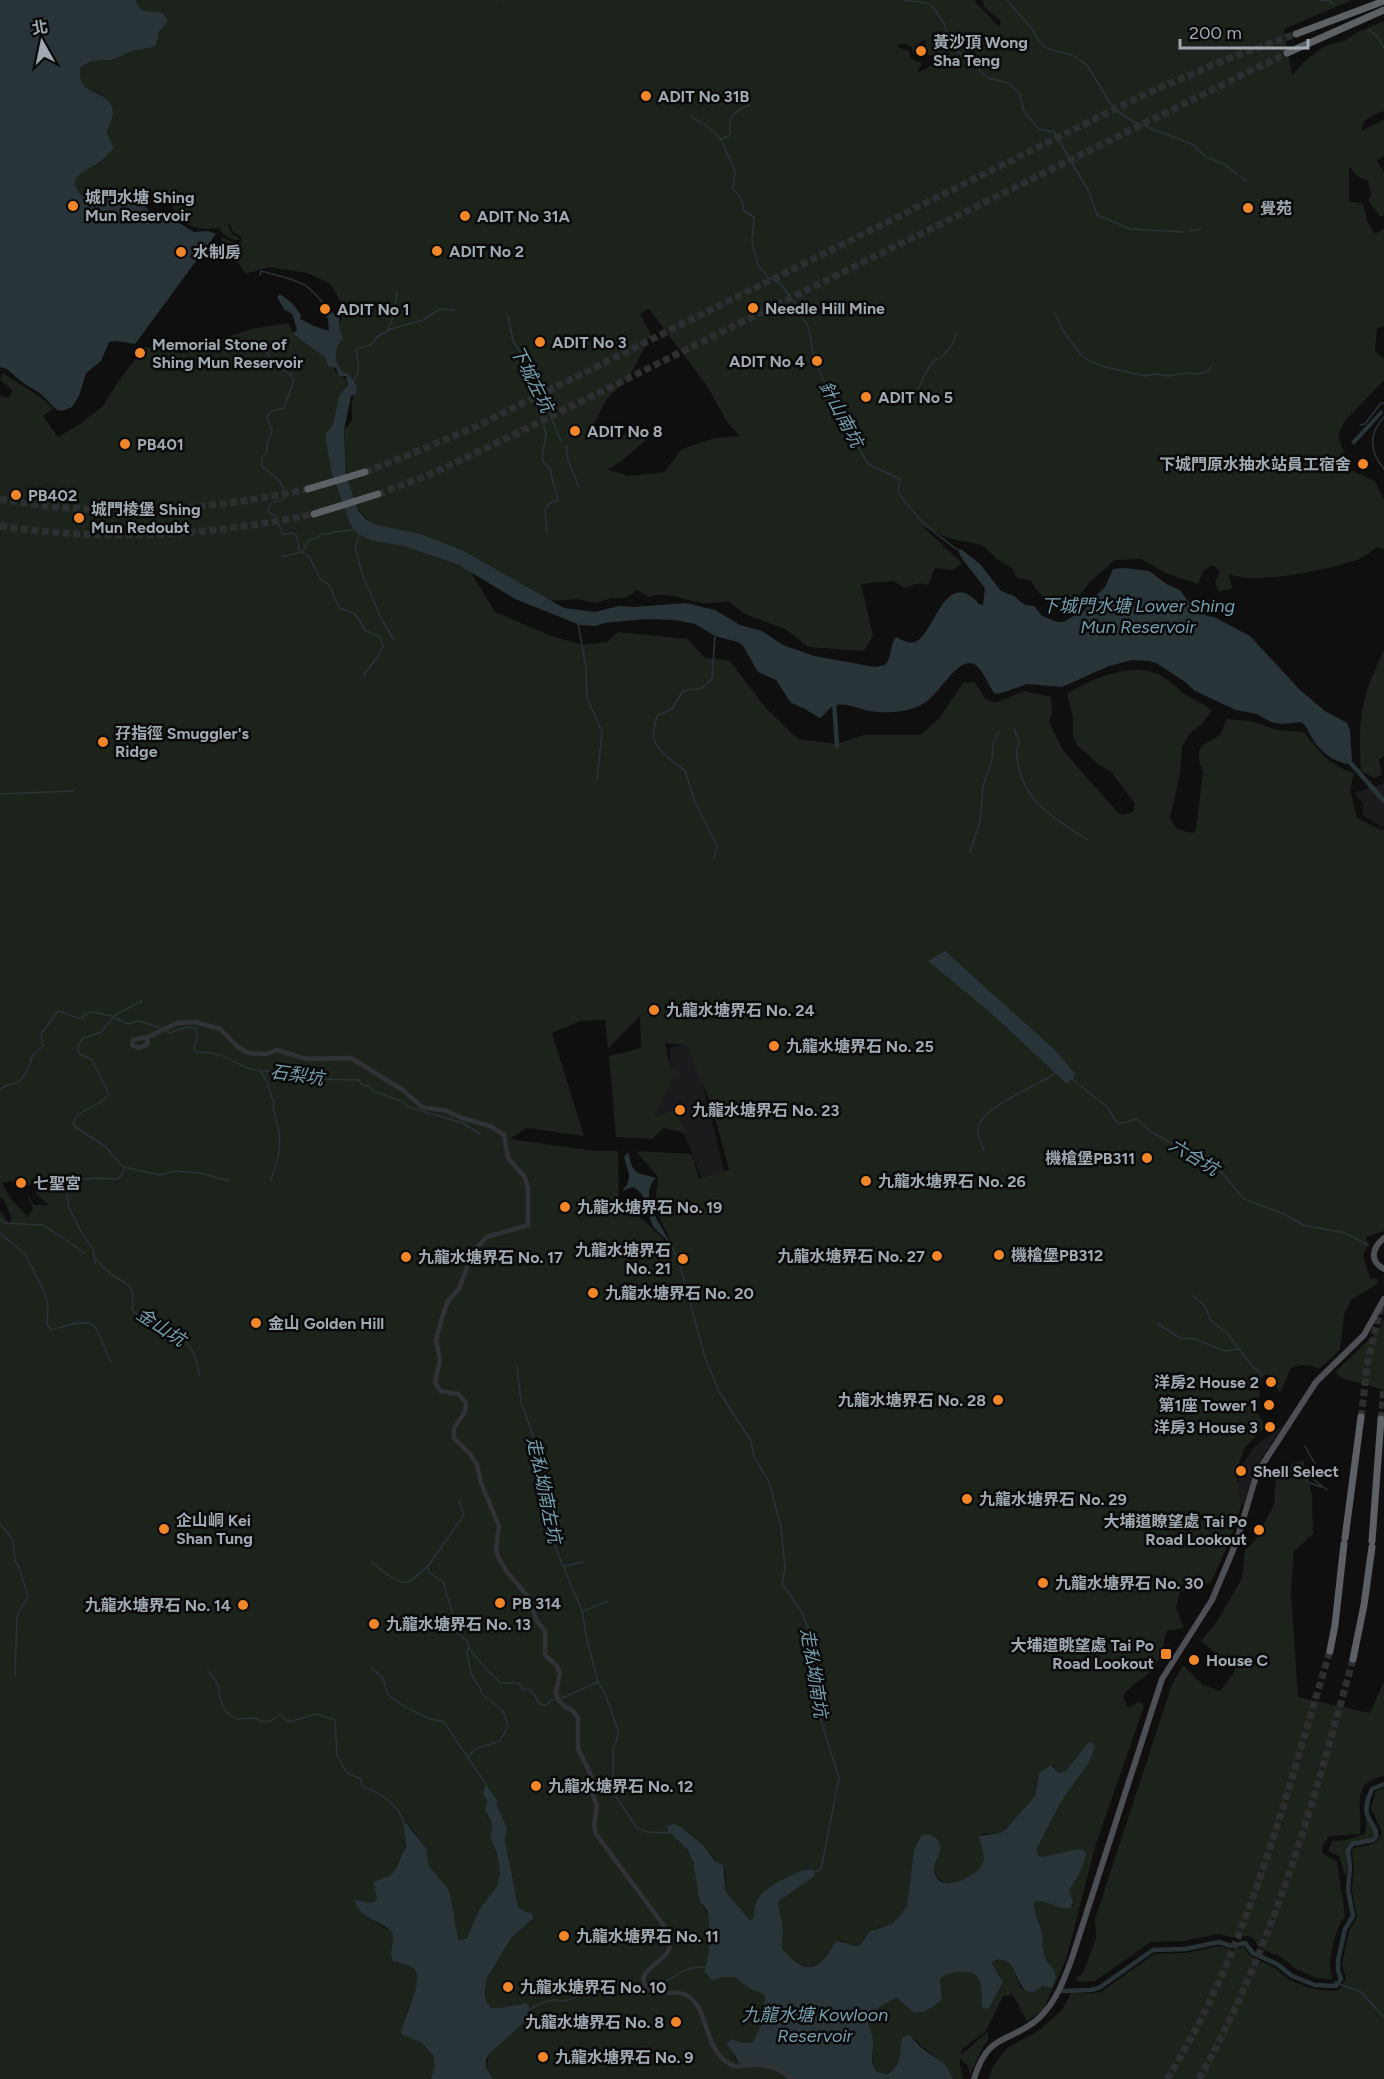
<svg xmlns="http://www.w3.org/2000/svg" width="1384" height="2079" viewBox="0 0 1384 2079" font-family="Figtree,'Noto Sans TC',sans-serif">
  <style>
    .built { fill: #1b1b1d }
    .green { fill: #1c231b; fill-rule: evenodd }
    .water { fill: #293438 }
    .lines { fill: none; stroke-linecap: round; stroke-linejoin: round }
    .stream { stroke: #293438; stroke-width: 1.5 }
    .canal { stroke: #293438; stroke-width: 4.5 }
    .highway-tunnel { stroke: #2c2e30; stroke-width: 7; stroke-dasharray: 7 3.5; stroke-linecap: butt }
    .minor { stroke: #303235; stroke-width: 4.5 }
    .major { stroke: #4c4f54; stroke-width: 6 }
    .highway { stroke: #5c6166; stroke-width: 7 }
    .poi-dot { fill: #f08627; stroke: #0a0a0b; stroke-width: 2 }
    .labels { text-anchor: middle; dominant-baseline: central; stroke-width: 5; stroke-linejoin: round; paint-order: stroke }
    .poi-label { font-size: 16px; font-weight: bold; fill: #a0a9b1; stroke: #0a0a0b; text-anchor: start }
    .water-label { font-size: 18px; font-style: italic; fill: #769ead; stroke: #0a0a0b }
  </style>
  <rect width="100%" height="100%" fill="#0f0f10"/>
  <path class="built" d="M 1384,783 L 1384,826 L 1381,827 L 1363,815 L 1363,803 L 1354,793 Z
    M 692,1042 L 725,1174 L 702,1181 L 691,1149 L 680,1128 L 650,1121 L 671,1077 L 670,1048 Z
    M 1284,1424 L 1258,1464 L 1243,1506 L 1242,1502 L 1239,1504 L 1228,1481 L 1239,1482 L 1237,1472 L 1255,1446 Z"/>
  <path class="green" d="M 136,0 L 974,0 L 999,27 L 1001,21 L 983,6 L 984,4 L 982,0 L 1352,0 L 1284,29 L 1292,75 L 1305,61 L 1325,46 L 1344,41 L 1360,31 L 1384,21 L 1384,112 L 1382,111 L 1365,120 L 1361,131 L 1384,120 L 1384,156 L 1377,161 L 1384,172 L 1384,215 L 1381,217 L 1368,201 L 1371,194 L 1368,181 L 1359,177 L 1349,167 L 1349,201 L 1363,204 L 1367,221 L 1375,234 L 1384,228 L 1384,326 L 1377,328 L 1375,351 L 1384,359 L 1384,380 L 1344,422 L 1338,436 L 1350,470 L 1375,481 L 1384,500 L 1384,549 L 1377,547 C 1371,551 1364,557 1357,560 C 1330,569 1254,586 1229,574 L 1232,588 L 1219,592 L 1215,582 L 1220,571 L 1213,565 L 1203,571 L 1198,584 L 1168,574 L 1141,559 L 1115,560 L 1090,582 L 1071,606 C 1050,603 1042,600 1031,581 L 1017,578 L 1013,569 L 997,559 L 982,545 L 948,538 L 922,526 L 962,563 L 953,570 L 935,568 L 928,585 L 919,583 L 905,588 L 893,581 L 861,584 L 873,636 L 864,651 L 808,647 L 785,629 L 745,614 L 728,601 C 721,602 712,604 704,603 C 684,601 670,591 648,597 L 637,590 L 625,598 L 612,598 L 595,603 L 577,599 L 551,601 L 464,551 L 377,525 C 340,505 348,464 344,430 L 352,421 L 352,401 L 357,386 L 349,374 C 339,372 336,364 332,356 L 336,343 L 343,339 L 338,323 L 342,320 L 342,305 L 331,284 L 307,273 L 269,267 L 246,274 L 221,239 L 222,237 L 232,242 L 242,242 L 241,237 L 232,231 L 230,224 L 228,225 L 232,234 L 239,238 L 239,240 C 231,241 223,235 219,228 C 207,230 191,229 181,219 C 177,214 174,208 169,203 L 140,201 L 126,194 L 103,198 L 82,196 C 76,189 73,184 77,176 L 114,148 C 113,144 109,140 108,136 C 105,123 118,113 107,99 C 97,86 75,96 81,67 L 92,61 L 112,60 L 132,51 L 153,47 L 156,45 L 159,32 L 167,21 L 163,13 C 149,10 141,16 136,0 ZM 926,40 L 923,54 L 933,56 C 935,65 926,69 919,72 L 918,69 L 921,66 L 921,62 L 916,62 L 914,59 L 911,59 L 909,51 L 897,47 L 898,45 L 903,43 L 911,47 L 913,51 L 917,50 L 920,42 ZM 649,309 L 707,386 L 727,422 L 740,436 L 715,438 L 682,449 L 664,472 L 629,476 L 608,470 L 624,459 L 646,440 L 636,428 L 613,440 L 597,439 L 593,426 L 606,400 L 630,376 L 651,334 L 640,314 Z
    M 288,323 L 295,336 L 325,354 L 335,371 L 346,379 L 347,389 L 328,452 L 332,474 L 351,526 L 358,534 L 373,541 L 403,546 L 469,569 L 495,612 L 552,636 L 582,645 L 607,642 L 618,632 L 687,639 L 705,658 L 729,660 L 765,707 L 798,739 L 837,744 L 864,735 L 921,735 L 940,717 L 963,683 L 974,682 L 985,698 L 995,703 L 1024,691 L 1051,697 L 1052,713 L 1049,721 L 1062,749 L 1118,813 L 1123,815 L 1133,812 L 1135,804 L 1112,773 L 1098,764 L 1077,745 L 1073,736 L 1073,717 L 1067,694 C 1093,678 1136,659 1165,678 C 1172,682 1177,688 1183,693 C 1193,699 1203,704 1212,710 L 1203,723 L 1190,733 L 1182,746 L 1180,774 L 1170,818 L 1177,829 L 1192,833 L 1196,830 L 1203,772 L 1199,761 L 1199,750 L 1203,745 L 1220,735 L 1227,719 L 1250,721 L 1278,730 L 1304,732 C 1319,752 1329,765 1354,773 L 1350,790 L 1357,818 L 1381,830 L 1384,829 L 1384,1231 L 1366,1237 L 1368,1245 L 1363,1256 L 1370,1278 L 1378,1279 L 1377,1284 L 1352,1299 L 1344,1315 L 1340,1350 L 1319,1369 C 1310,1364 1300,1364 1291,1368 L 1280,1393 L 1268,1374 L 1263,1376 C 1259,1384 1260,1400 1257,1411 L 1263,1422 L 1263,1430 L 1245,1447 L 1236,1472 L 1241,1507 L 1229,1542 L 1211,1582 L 1180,1592 L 1176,1608 L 1184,1628 L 1166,1631 C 1163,1646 1162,1659 1151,1671 C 1142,1680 1129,1685 1123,1697 L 1128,1708 L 1139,1702 L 1144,1706 L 1095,1847 L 1066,1960 L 1043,2010 L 1027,2021 L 1013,1995 L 1003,1996 L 986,2031 L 961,2050 L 961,2055 L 988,2031 L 988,2040 L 982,2048 L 970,2075 L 968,2066 L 960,2058 C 959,2066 963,2071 963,2079 L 953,2079 C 945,2057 927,2055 914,2038 L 901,2042 C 899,2057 898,2079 877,2072 C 869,2061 874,2055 873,2043 C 872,2032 865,2026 870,2014 L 891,1999 L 897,1998 L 914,2013 L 924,2012 L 943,1994 L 939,1985 L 940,1978 C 945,1973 951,1973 959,1972 C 984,1970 981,1987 982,2007 L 989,2008 L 1003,1982 L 992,1964 L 993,1961 C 1013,1955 1014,1976 1022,1989 L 1047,1986 L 1056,1974 L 1043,1953 L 1040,1924 L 1034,1908 L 1034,1902 L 1042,1900 L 1066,1909 L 1073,1905 L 1069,1891 L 1073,1883 L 1081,1849 L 1042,1857 L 1038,1855 L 1037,1848 L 1061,1802 L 1090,1761 L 1095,1746 L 1065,1772 L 1059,1773 L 1053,1765 L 1038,1775 L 1035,1796 L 1006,1829 L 1000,1833 L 982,1834 L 979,1838 C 981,1844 985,1851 985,1857 C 985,1875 949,1893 937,1877 C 929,1866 943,1853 938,1840 L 922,1835 L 914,1849 L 907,1905 L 902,1913 L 893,1923 L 877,1928 L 866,1935 L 860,1945 L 852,1946 L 842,1941 C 832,1945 831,1949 825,1957 C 811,1977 795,1962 782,1949 L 783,1929 L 778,1904 L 779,1901 L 813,1877 L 809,1868 L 762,1892 L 758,1897 L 753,1919 L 750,1920 L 726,1892 L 725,1871 L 721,1864 L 715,1861 L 710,1853 L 693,1836 L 681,1827 L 670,1833 C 695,1848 697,1879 701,1905 C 712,1914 712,1937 709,1951 C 707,1963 700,1971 712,1981 L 723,1977 L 734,1977 L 765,1995 L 762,2023 L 753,2042 L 743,2043 L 732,2039 L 727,2042 L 739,2065 L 765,2064 L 792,2079 L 493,2079 L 486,2068 L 489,2054 L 531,2014 L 529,2015 L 527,2003 L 498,2008 L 491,2008 L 485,1999 L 487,1978 L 514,1934 L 532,1921 L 529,1912 L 521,1909 L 518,1906 L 505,1840 L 507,1828 L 491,1790 L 484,1787 L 483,1795 L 487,1801 L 487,1816 L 492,1825 L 490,1837 L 497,1853 L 500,1874 L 497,1886 L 479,1910 L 467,1938 L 461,1940 L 458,1939 L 447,1887 L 429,1866 L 426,1848 L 407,1823 C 406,1840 405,1869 387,1878 C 383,1880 378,1880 373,1882 L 377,1900 L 370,1903 L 358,1900 L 368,1918 L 392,1932 L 393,1937 L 391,1951 L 396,1963 C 402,1964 411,1964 414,1969 C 423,1980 412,2001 407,2010 C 404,2017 403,2026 401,2034 L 422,2043 L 433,2055 L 435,2065 L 431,2079 L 0,2079 L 0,1210 L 9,1224 L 12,1218 L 3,1198 L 0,1199 L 0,396 L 8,398 L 13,391 L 0,379 L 3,373 C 20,385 38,394 54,408 L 43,416 L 58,437 L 80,424 L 103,406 L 119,380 L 145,347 L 180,353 L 251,329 ZM 640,1016 L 641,1048 L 609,1056 L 616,1137 L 652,1139 L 664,1128 L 689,1134 L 673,1111 L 653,1117 L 674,1077 L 683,1076 L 670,1066 L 665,1043 L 686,1045 L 712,1106 L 729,1170 L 699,1179 L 692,1154 L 636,1151 L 658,1177 L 655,1208 L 674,1249 L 619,1197 L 618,1151 L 596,1151 L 509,1139 L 527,1128 L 584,1136 L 552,1033 L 581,1021 L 605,1020 L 608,1049 ZM 39,1174 L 49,1188 L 35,1192 L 48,1205 L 34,1205 L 26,1193 L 33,1208 L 28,1217 L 11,1199 L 2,1183 L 11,1181 L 29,1186 Z
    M 1384,649 L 1384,756 L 1379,759 L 1382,775 L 1374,778 L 1361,771 C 1359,745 1359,719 1366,694 C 1370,679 1378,664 1384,649 Z
    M 1384,1319 L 1384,1390 L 1342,1378 L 1335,1372 L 1378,1331 Z
    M 1303,1460 L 1312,1494 L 1313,1534 L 1294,1551 L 1291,1593 L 1298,1697 L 1370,1713 L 1384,1681 L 1384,1776 C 1349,1781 1363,1811 1360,1834 L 1329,1836 L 1323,1845 L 1322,1853 L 1337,1862 L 1345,1916 C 1336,1927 1325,1965 1333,1978 L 1332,1979 L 1317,1978 L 1296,1969 L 1281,1957 L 1258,1947 L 1255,1940 L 1248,1936 L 1231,1937 L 1219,1934 L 1184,1941 L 1151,1942 L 1095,1981 L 1079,1982 L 1076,1978 L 1083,1973 L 1096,1938 L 1095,1919 L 1172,1684 L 1183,1665 L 1202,1684 L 1220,1691 L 1235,1671 L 1233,1665 L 1228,1664 L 1201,1641 L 1218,1620 L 1242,1578 L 1245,1550 L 1254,1542 L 1274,1505 L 1276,1470 Z
    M 1384,1788 L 1384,2079 L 989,2079 L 993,2066 L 1007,2048 L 1038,2031 L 1062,2010 L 1071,1993 L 1091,1994 L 1101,1992 L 1154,1954 L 1186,1953 L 1219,1946 L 1232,1950 L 1244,1947 L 1250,1956 L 1275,1968 L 1290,1980 L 1313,1989 L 1334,1991 L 1339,1990 L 1346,1979 L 1342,1964 L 1349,1931 L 1357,1917 L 1352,1890 L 1354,1867 L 1352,1851 L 1354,1848 C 1367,1845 1378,1847 1382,1832 L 1371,1808 L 1376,1791 Z
    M 1367,1818 L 1375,1833 L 1372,1839 L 1352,1843 L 1348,1846 L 1346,1878 L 1339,1856 L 1328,1851 L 1332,1841 L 1346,1840 L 1365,1834 Z"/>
  <path class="water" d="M 0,0 L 136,0 C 140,15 150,10 163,13 L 168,21 L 159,32 L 156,45 L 153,47 L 132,51 L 112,60 L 92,61 L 81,67 C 74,100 113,85 113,114 C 112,121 108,127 107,133 L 114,148 C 109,153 105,158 99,162 C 86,172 64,176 82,196 L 103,198 L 126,194 L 140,201 L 154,216 L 179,223 L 194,232 L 208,231 L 216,234 L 135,344 L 116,341 L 109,342 L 101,361 L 86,373 L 79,396 L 72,407 L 62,411 L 57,410 L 40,393 L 23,383 L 7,369 L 0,367 Z
    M 280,294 L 292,303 L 301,315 L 300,319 L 314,326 L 329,331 L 328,319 L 322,309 L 323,307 L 339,317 L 339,326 L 343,339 C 332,349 333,370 349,374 L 357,386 L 356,394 L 351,396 L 344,430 L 346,476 L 358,510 L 366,519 L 377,525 L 420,534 L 464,551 L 564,608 L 595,612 L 619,606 L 634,607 L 686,603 L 715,610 L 740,625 L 762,631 L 783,645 L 814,656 L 875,667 L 885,665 L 888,661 L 894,639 L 897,637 C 902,640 908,644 915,642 C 934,636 945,565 979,604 L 983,605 L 985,588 L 963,560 L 958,550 L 961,549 L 980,564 L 1001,591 L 1014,596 L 1025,605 L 1034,606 L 1042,616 L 1058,622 L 1063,622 L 1085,610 L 1091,600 L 1105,587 L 1113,569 L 1125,568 L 1149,571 L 1168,585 L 1180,590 L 1187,600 L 1207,616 L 1214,617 L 1250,636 L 1300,690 L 1325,711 L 1347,723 L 1350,730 L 1352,760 L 1347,764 C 1332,761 1320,751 1312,738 C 1308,732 1307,726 1301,722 L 1281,724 L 1271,722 L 1257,714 L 1236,710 L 1195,691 L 1184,681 L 1156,663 L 1149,661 L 1132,660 L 1109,666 L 1062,687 L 1027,684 L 1002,693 L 995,694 C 987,685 982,663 969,663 C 953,664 938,697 921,705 C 907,712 886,714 870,711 C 859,709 844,701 833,706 C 828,709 825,715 820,718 L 805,709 L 791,703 L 776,680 L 758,672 L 743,646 L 738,642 L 715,636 L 695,624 L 675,620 L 646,619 L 605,623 L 595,626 L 580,625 L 515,599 L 459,565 L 403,546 L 373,541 L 358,534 L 351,526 L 332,474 L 326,442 L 326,433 L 333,425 L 339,396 L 348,385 L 346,376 L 339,376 L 336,368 L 328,366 L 326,358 L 293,334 L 297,330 L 292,314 L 284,309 L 277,297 Z
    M 1381,410 L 1383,413 L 1354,445 L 1351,442 Z
    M 945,951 L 1055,1050 L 1076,1075 L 1067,1084 L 991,1013 L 928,961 Z
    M 628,1152 L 632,1167 L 638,1173 L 656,1178 C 637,1196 662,1226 671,1244 C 666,1238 658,1233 654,1227 C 646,1215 648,1193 633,1187 L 622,1191 C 634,1178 628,1173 624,1157 Z
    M 1092,1742 L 1095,1746 L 1090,1761 L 1061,1802 L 1037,1848 L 1038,1855 L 1042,1857 L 1078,1849 L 1084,1850 L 1086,1855 L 1081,1870 L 1069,1891 L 1073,1902 L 1070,1908 C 1057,1911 1047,1897 1034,1902 C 1033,1913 1041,1923 1042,1934 C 1043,1941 1042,1948 1044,1954 C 1049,1970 1062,1967 1052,1988 L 1043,1986 L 1033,1992 L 1026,1991 C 1014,1980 1015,1954 993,1961 L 992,1964 L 1003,1982 L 989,2008 L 985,2009 L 982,2007 C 981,1987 984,1970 959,1972 C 951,1973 945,1973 940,1979 C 939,1987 945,1994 940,2002 L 924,2012 L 914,2013 L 897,1998 C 890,2000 885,2004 880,2007 C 858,2023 874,2025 873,2045 C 873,2056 869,2062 877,2072 L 887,2074 C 901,2068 899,2052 902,2038 L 908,2035 C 914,2038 917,2044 922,2048 C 936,2060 946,2059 953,2079 L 793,2079 L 779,2068 L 739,2065 L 736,2057 L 726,2043 L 732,2039 L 743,2043 L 753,2042 L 762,2023 L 765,1995 L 751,1989 L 734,1977 L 723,1977 L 712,1981 L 704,1971 L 709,1951 L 709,1921 L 707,1910 L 700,1902 L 693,1862 L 687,1849 L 668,1831 L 667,1826 L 674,1824 L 681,1827 L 703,1845 L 715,1861 L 723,1865 L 726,1892 L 750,1920 L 753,1919 C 755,1911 755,1901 760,1895 C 766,1887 802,1868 812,1869 L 815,1874 L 813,1877 L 779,1901 L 778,1904 L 783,1929 L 782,1949 C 793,1960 807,1976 822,1961 C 828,1955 831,1947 836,1942 C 845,1940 851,1948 860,1945 L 869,1932 L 893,1923 L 902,1913 L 907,1905 L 914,1849 L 922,1835 L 929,1834 C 933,1836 937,1838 939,1842 C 944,1853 931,1863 935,1874 C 941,1893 970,1878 978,1870 C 990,1858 980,1848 979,1836 L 1000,1833 L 1006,1829 L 1035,1796 L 1039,1773 L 1051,1765 L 1059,1773 L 1065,1772 L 1088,1743 Z
    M 487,1786 L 497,1800 L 497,1805 L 507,1828 L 505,1840 L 518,1906 L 521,1909 L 532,1914 L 533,1919 L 512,1937 L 487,1978 L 485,1991 L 485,1999 L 491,2008 L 498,2008 L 527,2003 L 530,2010 L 527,2012 L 529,2015 L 532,2015 L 489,2054 L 486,2060 L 486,2068 L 493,2079 L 431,2079 L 435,2065 L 433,2055 L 422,2043 L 401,2034 C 402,2018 424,1983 415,1970 C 411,1964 399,1964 393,1961 C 388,1952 395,1942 392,1932 C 380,1920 361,1920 355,1901 L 358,1900 L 370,1903 L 377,1900 L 373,1882 L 390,1876 L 397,1867 L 406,1846 L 404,1826 L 406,1823 L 426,1848 L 429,1866 L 447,1887 L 450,1894 L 458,1939 L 461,1940 L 467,1938 L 479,1910 L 497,1886 L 500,1874 L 497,1853 L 490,1837 L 492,1825 L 485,1809 L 487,1801 L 483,1795 L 484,1787 Z"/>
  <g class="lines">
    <path class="stream" d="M 503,0 L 504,1
      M 904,0 L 927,3 L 933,7 L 945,25 L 949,43 L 988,78 L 1009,83 L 1020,94 L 1024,112 L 1039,129 L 1054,132 L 1089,192 L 1097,215 L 1130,229 L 1184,232
      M 1007,0 L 1032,29 L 1038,40 L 1046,48 L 1072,55 L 1087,65 L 1110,103 L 1120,113 L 1134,122 L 1194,145 L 1206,157 L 1224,164 L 1237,174
      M 1320,0 L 1329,1 L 1334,4
      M 1369,30 L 1377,36 L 1384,48
      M 750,105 C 743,108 732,112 730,121 C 729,127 732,129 729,136 L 721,139 L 735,172 L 733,189 L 741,198 L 744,211 L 754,217 L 752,242 L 758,265 L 768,277 L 781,284 L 794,302 L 809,329 L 814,360 L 843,421 L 868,464 L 900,479 L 898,492 C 917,519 931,531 958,550
      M 691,116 L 712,130 L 721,139
      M 1241,177 L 1247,182
      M 1190,231 L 1201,229
      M 260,275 L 261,271 C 297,281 308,279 330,313
      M 1055,314 L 1064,332 L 1081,355 L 1091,362 L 1105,367 L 1145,376 L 1155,374 L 1169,376 L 1188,373 L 1199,374 L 1209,371 L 1211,366
      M 508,316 L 513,341 L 529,365 L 561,441
      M 388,329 L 394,315 L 397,292
      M 258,339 L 273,362 L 290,374 L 294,380 L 284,408 L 272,411 L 267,416 L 272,431 L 267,444 L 267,453 L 262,457 L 262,466 C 272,476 283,479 285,495 L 282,500 L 271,503 L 268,511 L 276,517 L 283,534 L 292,533 L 297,536 L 299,550 L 309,557 L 321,580 L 328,584 L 332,591 L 334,597 L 340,608 L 355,614 L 366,631 L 380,637 L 383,646 L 378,656 L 363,676
      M 353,381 C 363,371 356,360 357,349 L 371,345 L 377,337 L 391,329 L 423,320 L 440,309 L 454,310
      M 543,400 L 540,405 L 546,435 L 542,458 L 544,463 L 551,470 C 551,481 557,490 558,500 L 549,504 L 545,509 L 547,532
      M 912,403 L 926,372 L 934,360 L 941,358 L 952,345 L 957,333
      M 1384,417 C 1368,434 1370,452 1384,469
      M 1360,425 L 1365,424 L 1381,403 L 1384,403
      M 566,446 L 568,461 L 579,487
      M 359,535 L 355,548 L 363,576 L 381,618 L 394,640
      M 303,551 L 308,541 L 319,537 L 321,534 L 329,534 L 333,532 L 355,530
      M 282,557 L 301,552
      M 578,623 L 586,667 L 587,698 L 602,732 L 597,779
      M 1014,728 L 1019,742 C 1012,761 1024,789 1038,804 C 1052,818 1072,830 1088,840
      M 0,794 L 74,791
      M 970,852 L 980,822 L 983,786 L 992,760 L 993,743 L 999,731
      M 714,858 L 717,846 L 694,800 L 685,770 C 676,765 658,751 654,740 C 652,733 655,724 657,716 L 672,709 L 683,691 L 702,688 L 712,679 L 715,635
      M 115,1018 L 128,1024 L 139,1021 L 161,1028
      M 166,1031 L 170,1033 C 178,1030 199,1019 197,1039 C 196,1043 194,1046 194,1049 L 197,1053 C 221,1049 233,1064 254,1070 C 272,1075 287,1064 304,1079 L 359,1080 L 363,1085 L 370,1087 L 373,1091 L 401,1101 L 411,1108 L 463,1123 L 480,1134
      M 260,1070 L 267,1082 L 274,1104 L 273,1108 C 278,1123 282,1141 278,1157 C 277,1165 273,1172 271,1180
      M 1071,1078 L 1107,1107 L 1118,1124 L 1137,1119 L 1151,1132 L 1217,1167 L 1244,1199 L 1284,1214 L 1303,1225 L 1345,1233 L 1368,1245
      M 0,1089 L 10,1084 L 17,1083 L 22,1079 L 30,1064 L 32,1056 L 43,1046 L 41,1034 L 58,1011 C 67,1013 74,1019 83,1018 L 84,1015 L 92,1012 L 112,1016
      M 984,1150 C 981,1143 976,1134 978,1127 C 984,1105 1037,1087 1055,1073
      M 124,1167 L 159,1175 L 175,1171 L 200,1173 L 229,1181
      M 0,1219 L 4,1223 L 43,1225 L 85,1253
      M 0,1233 L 25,1254 L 44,1291 L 48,1306 L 47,1324 L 51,1330 C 61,1327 87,1318 94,1326 C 99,1331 107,1355 111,1362
      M 671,1244 L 680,1265 L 705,1358 L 720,1393 L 751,1441 L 754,1456 L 769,1482 L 781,1527 L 785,1568 L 782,1584 L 802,1612 L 812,1639 L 816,1705 L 839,1778 L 821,1869 L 814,1872
      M 96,1259 C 101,1265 107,1272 114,1276 C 132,1286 135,1289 132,1310 C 141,1319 151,1320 162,1325 C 184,1334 198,1352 199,1376
      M 95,1263 L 93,1248 L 84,1237 L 69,1208 L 66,1187 C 79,1176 102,1178 118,1179 L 122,1174 L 124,1168 L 105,1146 L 75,1127 L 73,1123 C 77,1108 100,1108 108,1095 L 108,1092 L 92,1060 L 78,1053 L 78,1047 L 82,1039 L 101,1032 L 115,1015 L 142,1001
      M 1192,1295 L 1205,1306 L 1211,1321 L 1227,1333 L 1252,1366 L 1263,1375
      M 1158,1324 L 1180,1338 L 1195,1339 L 1224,1351 L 1238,1349
      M 517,1366 L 521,1402 L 537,1446 L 542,1472 L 541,1495 L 548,1514 L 551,1537 L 582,1611 L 587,1640 L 598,1682
      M 1305,1446 L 1315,1464 L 1313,1479 L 1327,1490
      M 1304,1478 L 1310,1483 L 1321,1487
      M 0,1524 L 13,1540 L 15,1561 L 19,1567 L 28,1596 L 17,1616 L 15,1676
      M 371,1561 C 377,1567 399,1586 408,1582 C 414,1580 421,1570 427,1567 L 430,1573 L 443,1582 L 452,1611 L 457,1633 L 467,1641 L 469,1649
      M 428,1566 L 464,1515 L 459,1501
      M 564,1566 L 583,1562
      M 583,1611 L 608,1601
      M 468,1649 L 467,1651 L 471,1674 L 480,1688 L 482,1694 L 503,1711 L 508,1726 L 500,1741 L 475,1749 L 469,1756
      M 471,1651 L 485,1668 L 501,1683 L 518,1683 L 523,1689 L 531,1690 L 540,1704 L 546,1705 L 553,1699
      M 372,1668 L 383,1678 L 387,1694 L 405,1707 L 430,1719 L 444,1722 L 487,1786
      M 208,1671 L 218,1684 L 220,1699 L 226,1712 L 236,1719 L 255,1718 L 263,1722 L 271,1721 L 280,1714 L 288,1722 L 316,1714 L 335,1720 L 337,1755 L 347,1773 L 361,1779 L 362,1787 C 379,1792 401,1805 404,1825
      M 562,1698 L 598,1682 L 605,1693 L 618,1730 L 617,1740 L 613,1748 L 613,1792 L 637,1828 L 647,1832 L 670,1833
      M 1334,1982 L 1361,1992 L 1384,2017
      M 656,1985 C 677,1980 678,1967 704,1967
      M 530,2009 C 536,2006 545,2000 552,2000 C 557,1999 559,2002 565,2001 C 602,1990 597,1974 641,1989"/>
    <path class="canal" d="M 1197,611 L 1213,605
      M 834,701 L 837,746
      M 1348,760 L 1384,801
      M 1063,1991 L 1091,1990 L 1099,1988 L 1153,1950 L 1185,1949 L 1219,1942 L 1231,1946 L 1245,1943 L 1253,1953 L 1277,1964 L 1292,1976 L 1315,1985 L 1336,1986 L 1341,1979 L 1338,1970 L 1338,1960 L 1345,1929 L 1353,1916 L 1348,1890 L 1350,1867 L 1348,1850 L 1352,1844 L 1373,1840 L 1376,1837 C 1378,1828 1369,1823 1367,1814 C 1365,1805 1369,1796 1372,1789 L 1384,1784"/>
    <path class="highway-tunnel" d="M 365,472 L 421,450 L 473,428 L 1139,97 L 1227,59 L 1296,34
      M 378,494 L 431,474 L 501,441 L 1287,53
      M 0,499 C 102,518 207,511 308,489
      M 0,526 C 106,542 210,536 314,514
      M 1361,1417 L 1368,1360 L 1381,1307
      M 1381,1419 L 1384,1388
      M 1167,2079 C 1249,1949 1285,1796 1330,1651
      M 1199,2079 C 1273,1947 1313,1805 1353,1659"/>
    <path class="minor" d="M 148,1037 L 147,1045 L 138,1048 L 132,1045 L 133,1040 L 148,1037 L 177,1023 L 196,1022 L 220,1029 L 238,1047 L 248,1053 L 266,1054 L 277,1050 L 306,1059 L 351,1058 L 403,1090 L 422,1107 L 447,1111 L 462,1118 L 490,1126 L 504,1135 L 508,1158 L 524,1176 L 528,1187 L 528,1225 L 487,1237 L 473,1251 L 459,1289 L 448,1301 L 444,1311 L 436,1340 L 440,1360 L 435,1382 L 440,1391 L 458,1394 L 466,1403 L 465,1412 L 454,1428 L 454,1438 L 471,1455 L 477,1465 L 481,1483 L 499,1526 L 496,1548 L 498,1557 L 507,1572 L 530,1599 L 536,1620 L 545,1631 L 545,1655 L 557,1666 L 560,1673 L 556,1692 L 558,1700 L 564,1706 L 573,1711 L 578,1718 L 578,1749 L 592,1777 L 592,1792 L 597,1806 L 594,1825 L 596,1834 L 670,1934 C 671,1941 671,1947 667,1953 C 659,1964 627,1977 654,1992 C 665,1994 676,1990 686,1995 C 711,2007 701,2052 734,2066 C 739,2067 744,2066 748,2065 C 765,2063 779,2067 791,2079"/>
    <path class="major" d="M 1384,1238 C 1372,1248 1369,1261 1384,1269
      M 974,2079 C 988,2031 1010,2044 1039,2018 C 1056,2002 1064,1980 1072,1958 L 1162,1679 L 1212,1600 L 1236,1543 L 1257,1473 L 1316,1382 L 1364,1335 L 1384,1299"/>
    <path class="highway" d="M 1296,34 L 1384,1
      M 1287,53 L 1384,10
      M 308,489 L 365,472
      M 314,514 L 378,494
      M 1345,1538 L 1361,1417
      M 1372,1541 L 1381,1419
      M 1330,1651 L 1335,1625 L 1344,1544
      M 1353,1659 L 1364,1605 L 1372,1547"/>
  </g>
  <g class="poi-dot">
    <circle cx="921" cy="51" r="6"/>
    <circle cx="646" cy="96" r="6"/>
    <circle cx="73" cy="206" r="6"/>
    <circle cx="1248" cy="208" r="6"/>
    <circle cx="465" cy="216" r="6"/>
    <circle cx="437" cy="251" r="6"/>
    <circle cx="181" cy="252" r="6"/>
    <circle cx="753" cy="308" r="6"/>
    <circle cx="325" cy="309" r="6"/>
    <circle cx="540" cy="342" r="6"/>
    <circle cx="140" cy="353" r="6"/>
    <circle cx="817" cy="361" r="6"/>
    <circle cx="866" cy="397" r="6"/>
    <circle cx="575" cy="431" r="6"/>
    <circle cx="125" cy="444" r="6"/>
    <circle cx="1363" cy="464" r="6"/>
    <circle cx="16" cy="495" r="6"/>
    <circle cx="79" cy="518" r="6"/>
    <circle cx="103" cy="742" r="6"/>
    <circle cx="654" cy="1010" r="6"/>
    <circle cx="774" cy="1046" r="6"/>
    <circle cx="680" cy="1110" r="6"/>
    <circle cx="1147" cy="1158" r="6"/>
    <circle cx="866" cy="1181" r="6"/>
    <circle cx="21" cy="1183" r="6"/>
    <circle cx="565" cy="1207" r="6"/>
    <circle cx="999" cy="1255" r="6"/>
    <circle cx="937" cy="1256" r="6"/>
    <circle cx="406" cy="1257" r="6"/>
    <circle cx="683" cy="1259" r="6"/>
    <circle cx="593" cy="1293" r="6"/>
    <circle cx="256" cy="1323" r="6"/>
    <circle cx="1271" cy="1382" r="6"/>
    <circle cx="998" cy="1400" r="6"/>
    <circle cx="1269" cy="1405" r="6"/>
    <circle cx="1270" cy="1427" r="6"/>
    <circle cx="1241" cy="1471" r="6"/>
    <circle cx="967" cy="1499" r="6"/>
    <circle cx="164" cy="1529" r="6"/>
    <circle cx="1259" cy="1530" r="6"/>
    <circle cx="1043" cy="1583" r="6"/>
    <circle cx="500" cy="1603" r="6"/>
    <circle cx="243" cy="1605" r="6"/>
    <circle cx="374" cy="1624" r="6"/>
    <rect x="1160" y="1648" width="12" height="12" rx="3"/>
    <circle cx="1194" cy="1660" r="6"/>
    <circle cx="536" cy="1786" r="6"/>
    <circle cx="564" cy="1936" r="6"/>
    <circle cx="508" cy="1987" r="6"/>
    <circle cx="676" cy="2022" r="6"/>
    <circle cx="543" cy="2057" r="6"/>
  </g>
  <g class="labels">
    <g class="poi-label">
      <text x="933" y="42">黃沙頂 Wong<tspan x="933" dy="18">Sha Teng</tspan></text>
      <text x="658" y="96">ADIT No 31B</text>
      <text x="85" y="197">城門水塘 Shing<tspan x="85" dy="18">Mun Reservoir</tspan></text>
      <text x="1260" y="208">覺苑</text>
      <text x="477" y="216">ADIT No 31A</text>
      <text x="449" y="251">ADIT No 2</text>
      <text x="193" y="252">水制房</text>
      <text x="765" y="308">Needle Hill Mine</text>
      <text x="337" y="309">ADIT No 1</text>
      <text x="552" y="342">ADIT No 3</text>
      <text x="152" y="344">Memorial Stone of<tspan x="152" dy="18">Shing Mun Reservoir</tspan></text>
      <text x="805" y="361" text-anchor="end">ADIT No 4</text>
      <text x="878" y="397">ADIT No 5</text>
      <text x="587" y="431">ADIT No 8</text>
      <text x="137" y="444">PB401</text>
      <text x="1351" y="464" text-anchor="end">下城門原水抽水站員工宿舍</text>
      <text x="28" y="495">PB402</text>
      <text x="91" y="509">城門棱堡 Shing<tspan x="91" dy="18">Mun Redoubt</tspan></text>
      <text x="115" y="733">孖指徑 Smuggler's<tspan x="115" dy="18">Ridge</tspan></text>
      <text x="666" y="1010">九龍水塘界石 No. 24</text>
      <text x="786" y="1046">九龍水塘界石 No. 25</text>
      <text x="692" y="1110">九龍水塘界石 No. 23</text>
      <text x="1135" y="1158" text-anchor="end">機槍堡PB311</text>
      <text x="878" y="1181">九龍水塘界石 No. 26</text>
      <text x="33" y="1183">七聖宮</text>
      <text x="577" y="1207">九龍水塘界石 No. 19</text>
      <text x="671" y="1250" text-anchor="end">九龍水塘界石<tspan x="671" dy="18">No. 21</tspan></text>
      <text x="1011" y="1255">機槍堡PB312</text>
      <text x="925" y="1256" text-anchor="end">九龍水塘界石 No. 27</text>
      <text x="418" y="1257">九龍水塘界石 No. 17</text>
      <text x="605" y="1293">九龍水塘界石 No. 20</text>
      <text x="268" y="1323">金山 Golden Hill</text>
      <text x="1259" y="1382" text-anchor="end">洋房2 House 2</text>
      <text x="986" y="1400" text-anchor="end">九龍水塘界石 No. 28</text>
      <text x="1257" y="1405" text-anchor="end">第1座 Tower 1</text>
      <text x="1258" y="1427" text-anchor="end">洋房3 House 3</text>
      <text x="1253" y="1471">Shell Select</text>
      <text x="979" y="1499">九龍水塘界石 No. 29</text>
      <text x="176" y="1520">企山峒 Kei<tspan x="176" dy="18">Shan Tung</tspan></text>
      <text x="1247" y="1521" text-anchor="end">大埔道瞭望處 Tai Po<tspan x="1247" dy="18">Road Lookout</tspan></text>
      <text x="1055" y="1583">九龍水塘界石 No. 30</text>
      <text x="512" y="1603">PB 314</text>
      <text x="231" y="1605" text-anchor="end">九龍水塘界石 No. 14</text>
      <text x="386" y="1624">九龍水塘界石 No. 13</text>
      <text x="1154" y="1645" text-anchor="end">大埔道眺望處 Tai Po<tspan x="1154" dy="18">Road Lookout</tspan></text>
      <text x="1206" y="1660">House C</text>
      <text x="548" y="1786">九龍水塘界石 No. 12</text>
      <text x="576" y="1936">九龍水塘界石 No. 11</text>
      <text x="520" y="1987">九龍水塘界石 No. 10</text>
      <text x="664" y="2022" text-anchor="end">九龍水塘界石 No. 8</text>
      <text x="555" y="2057">九龍水塘界石 No. 9</text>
    </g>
    <g class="water-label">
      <text transform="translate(532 379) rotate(63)">下城左坑</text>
      <text transform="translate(841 414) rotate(62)">針山南坑</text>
      <text x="1138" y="606">下城門水塘 Lower Shing<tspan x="1138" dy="21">Mun Reservoir</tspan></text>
      <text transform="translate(297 1075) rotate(8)">石梨坑</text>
      <text transform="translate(1194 1157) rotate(31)">六合坑</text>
      <text transform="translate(161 1327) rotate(33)">金山坑</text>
      <text transform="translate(544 1490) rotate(78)">走私坳南左坑</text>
      <text transform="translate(814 1673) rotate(81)">走私坳南坑</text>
      <text x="815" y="2015">九龍水塘 Kowloon<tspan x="815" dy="21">Reservoir</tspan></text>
    </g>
  </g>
  <g transform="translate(42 42) rotate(351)" stroke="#0a0a0b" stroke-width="4.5" paint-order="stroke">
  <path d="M0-4.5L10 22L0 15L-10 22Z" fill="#a0a9b1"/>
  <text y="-9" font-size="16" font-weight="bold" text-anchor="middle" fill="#a0a9b1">北</text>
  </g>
  <path d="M1180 39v9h128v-9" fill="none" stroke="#a0a9b1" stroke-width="3"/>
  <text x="1189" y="39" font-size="18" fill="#a0a9b1" stroke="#0a0a0b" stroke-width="4.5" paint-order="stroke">200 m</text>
</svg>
